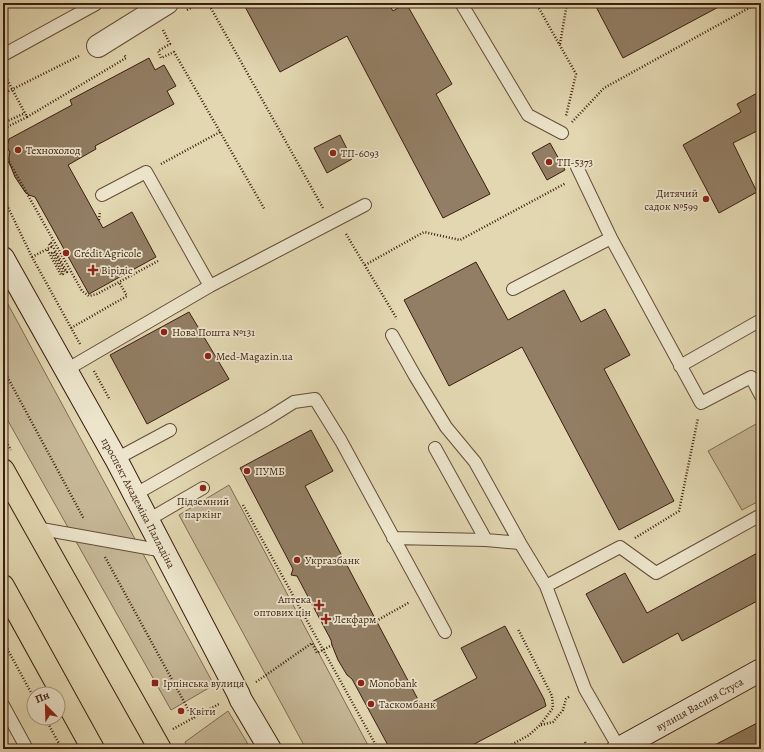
<svg xmlns="http://www.w3.org/2000/svg" width="764" height="752" viewBox="0 0 764 752" font-family="Alegreya,serif">
  <style>
    .green { fill: #c6b796; stroke: #816a53 }
    .building { fill: #927e64; stroke: #3c1d10 }
    .lines { fill: none; stroke-linecap: round; stroke-linejoin: round }
    .lane-casing { stroke: #664c38; stroke-width: 14 }
    .street-casing { stroke: #664c38; stroke-width: 24 }
    .secondary-casing { stroke: #3c1d10; stroke-width: 24 }
    .highway-casing { stroke: #3c1d10; stroke-width: 24 }
    .path { stroke: #3c1d10; stroke-width: 2.5; stroke-dasharray: 1 2; stroke-linecap: butt }
    .lane { stroke: #ece5cc; stroke-width: 12 }
    .street { stroke: #ece5cc; stroke-width: 22 }
    .secondary { stroke: #ece5cc; stroke-width: 22 }
    .highway { stroke: #e2d7b1; stroke-width: 22 }
    .poi-dot { fill: #8f2418; stroke: #ece5cc; stroke-width: 1.5 }
    .labels { text-anchor: middle; dominant-baseline: central; stroke-width: 3.5; stroke-linejoin: round; paint-order: stroke }
    .poi-label { font-size: 11px; fill: #3c1d10; stroke: #ece5cc; text-anchor: start }
    .street-label { font-size: 11px; fill: #3c1d10; stroke: #ece5cc }
  </style>
  <rect width="100%" height="100%" fill="#e2d7b1"/>
  <filter id="stains"><feTurbulence type="fractalNoise" baseFrequency=".005" numOctaves="4"/><feColorMatrix values="0 0 0 0 .2 0 0 0 0 .09 0 0 0 0 .02 0 0 0 .5 -.17"/></filter>
  <radialGradient id="worn" r=".72"><stop offset=".6" stop-color="#630" stop-opacity="0"/><stop offset="1" stop-color="#630" stop-opacity=".3"/></radialGradient>
  <path class="green" d="M 3,295 L 214,685 L 171,710 L 3,412 Z
    M 756,424 L 761,432 L 761,500 L 742,510 L 708,451 Z
    M 229,485 L 370,749 L 306,749 L 179,515 Z
    M 228,711 L 251,749 L 188,749 L 185,742 Z"/>
  <path class="building" d="M 243,3 L 388,3 L 393,11 L 406,3 L 452,84 L 436,94 L 490,194 L 443,218 L 347,36 L 280,72 Z
    M 594,3 L 726,3 L 623,58 Z
    M 149,58 L 155,70 L 164,65 L 176,86 L 167,91 L 174,104 L 95,146 L 96,149 L 68,165 L 103,228 L 132,212 L 156,257 L 89,294 L 35,197 L 29,195 L 25,192 L 15,177 L 9,162 L 9,157 L 10,152 L 7,147 L 9,139 L 72,105 L 70,100 Z
    M 761,91 L 761,129 L 733,143 L 757,192 L 719,213 L 683,145 L 741,112 L 737,104 Z
    M 340,135 L 352,159 L 327,173 L 314,148 Z
    M 550,143 L 565,170 L 547,180 L 532,153 Z
    M 476,262 L 508,320 L 564,290 L 581,322 L 605,309 L 630,355 L 604,369 L 674,501 L 619,530 L 522,347 L 449,386 L 404,300 Z
    M 189,312 L 229,379 L 147,424 L 110,355 Z
    M 311,430 L 333,471 L 305,486 L 422,707 L 477,678 L 461,648 L 505,626 L 544,699 L 546,706 L 465,749 L 390,749 L 352,679 L 347,675 L 338,660 L 332,645 L 331,640 L 297,576 L 291,575 L 293,569 L 240,468 Z
    M 761,551 L 761,599 L 682,641 L 678,633 L 623,663 L 586,594 L 625,573 L 647,613 Z
    M 761,721 L 761,749 L 707,749 Z"/>
  <g class="lines">
    <g class="lane-casing">
      <path id="lane" d="M 461,3 L 528,115 L 562,133
        M 3,55 L 96,4 L 95,3
        M 577,167 L 611,238 L 701,403 L 751,377 L 761,396
        M 102,195 L 146,172 L 210,286
        M 513,289 L 611,238
        M 392,335 L 415,376 L 446,427 L 475,462 L 520,543
        M 680,366 L 761,320
        M 66,370 L 210,286 L 365,205
        M 435,448 L 486,540
        M 116,459 L 170,430
        M 134,495 L 267,419 L 294,402 L 315,399 L 341,441 L 445,632
        M 148,520 L 203,488
        M 36,528 L 164,551
        M 393,538 L 486,540 L 520,543 L 546,586 L 585,689 L 619,748
        M 546,586 L 620,547 L 656,573 L 761,515
        M 3,705 L 27,749"/>
    </g>
    <g class="street-casing">
      <path id="street" d="M 98,46 L 167,3"/>
    </g>
    <g class="secondary-casing">
      <g id="secondary">
        <path id="s1" d="M 3,258 L 116,459 L 238,693 L 241,700 L 270,749"/>
        <path id="s2" d="M 618,749 L 761,670"/>
      </g>
    </g>
    <g class="highway-casing">
      <path id="highway" d="M 3,470 L 160,749
        M 3,586 L 93,749"/>
    </g>
    <path class="path" d="M 208,3 L 323,208
      M 536,3 L 576,74 L 566,116
      M 187,10 L 200,3
      M 163,30 L 170,44 L 158,51 L 161,58 L 174,52 L 265,210
      M 560,44 L 567,3
      M 3,72 L 27,117 L 3,129
      M 3,94 L 79,56
      M 27,117 L 126,58 L 124,54
      M 572,122 L 604,88 L 758,3
      M 3,123 L 25,113
      M 3,151 L 82,291 L 89,296 L 97,294 L 158,261
      M 161,164 L 220,132
      M 3,197 L 32,257 L 80,344
      M 99,220 L 100,211
      M 346,234 L 397,319
      M 32,257 L 51,247 L 49,244 L 51,243 L 67,272 L 65,272 L 54,252 L 52,253 L 63,274 L 61,275 L 47,249
      M 365,265 L 424,232 L 460,240 L 566,183
      M 71,328 L 127,296 L 119,282
      M 3,369 L 84,519
      M 94,371 L 110,400
      M 3,437 L 11,450
      M 243,505 L 378,749
      M 635,538 L 679,511 L 698,418
      M 105,557 L 193,718
      M 376,621 L 410,602
      M 3,641 L 34,698
      M 256,682 L 312,643 L 317,653 L 332,645
      M 45,718 L 62,749
      M 541,725 L 553,722 L 563,710 L 566,699 L 570,696
      M 173,729 L 219,704
      M 585,742 L 589,749
      M 504,749 L 529,735 L 540,725 L 553,708 L 552,696 L 518,629"/>
    <use href="#lane" class="lane"/>
    <use href="#street" class="street"/>
    <use href="#secondary" class="secondary"/>
    <use href="#highway" class="highway"/>
  </g>
  <g class="poi-dot">
    <circle cx="18" cy="150" r="4"/>
    <circle cx="333" cy="153" r="4"/>
    <circle cx="549" cy="162" r="4"/>
    <circle cx="706" cy="199" r="4"/>
    <circle cx="66" cy="253" r="4"/>
    <path d="M91 264h4v4h4v4h-4v4h-4v-4h-4v-4h4z"/>
    <circle cx="164" cy="332" r="4"/>
    <circle cx="208" cy="356" r="4"/>
    <circle cx="247" cy="471" r="4"/>
    <circle cx="203" cy="488" r="4"/>
    <circle cx="297" cy="560" r="4"/>
    <path d="M317 599h4v4h4v4h-4v4h-4v-4h-4v-4h4z"/>
    <path d="M324 613h4v4h4v4h-4v4h-4v-4h-4v-4h4z"/>
    <rect x="151" y="679" width="8" height="8" rx="2"/>
    <circle cx="361" cy="683" r="4"/>
    <circle cx="371" cy="704" r="4"/>
    <circle cx="181" cy="711" r="4"/>
  </g>
  <g class="labels">
    <g class="poi-label">
      <text x="26" y="150">Технохолод</text>
      <text x="341" y="153">ТП-6093</text>
      <text x="557" y="162">ТП-5373</text>
      <text x="698" y="193" text-anchor="end">Дитячий<tspan x="698" dy="13">садок №599</tspan></text>
      <text x="74" y="253">Crédit Agricole</text>
      <text x="101" y="270">Вірідіс</text>
      <text x="172" y="332">Нова Пошта №131</text>
      <text x="216" y="356">Med-Magazin.ua</text>
      <text x="255" y="471">ПУМБ</text>
      <text x="203" y="501" text-anchor="middle">Підземний<tspan x="203" dy="13">паркінг</tspan></text>
      <text x="305" y="560">Укргазбанк</text>
      <text x="311" y="599" text-anchor="end">Аптека<tspan x="311" dy="13">оптових цін</tspan></text>
      <text x="334" y="619">Лекфарм</text>
      <text x="163" y="683">Ірпінська вулиця</text>
      <text x="369" y="683">Monobank</text>
      <text x="379" y="704">Таскомбанк</text>
      <text x="189" y="711">Квіти</text>
    </g>
    <g class="street-label">
      <text stroke="none"><textPath href="#s1" startOffset="280">проспект Академіка Палладіна</textPath></text>
      <text stroke="none"><textPath href="#s2" startOffset="93">вулиця Василя Стуса</textPath></text>
    </g>
  </g>
  <rect width="764" height="752" fill="none" stroke="#e2d7b1" stroke-width="16"/>
  <rect x="4" y="4" width="756" height="744" fill="none" stroke="#3c1d10" stroke-width="2"/>
  <rect x="8" y="8" width="748" height="736" fill="none" stroke="#3c1d10"/>
  <g transform="translate(46 706) rotate(337)"><circle r="19" fill="#ece5cc" stroke="#a69581"/>
  <path d="M0-3L7 15L0 10L-7 15Z" fill="#8f2418"/>
  <text y="-6" font-size="11" font-weight="bold" text-anchor="middle" fill="#3c1d10">Пн</text>
  </g>
  <rect width="100%" height="100%" filter="url(#stains)"/>
  <rect width="100%" height="100%" fill="url(#worn)"/>
</svg>
